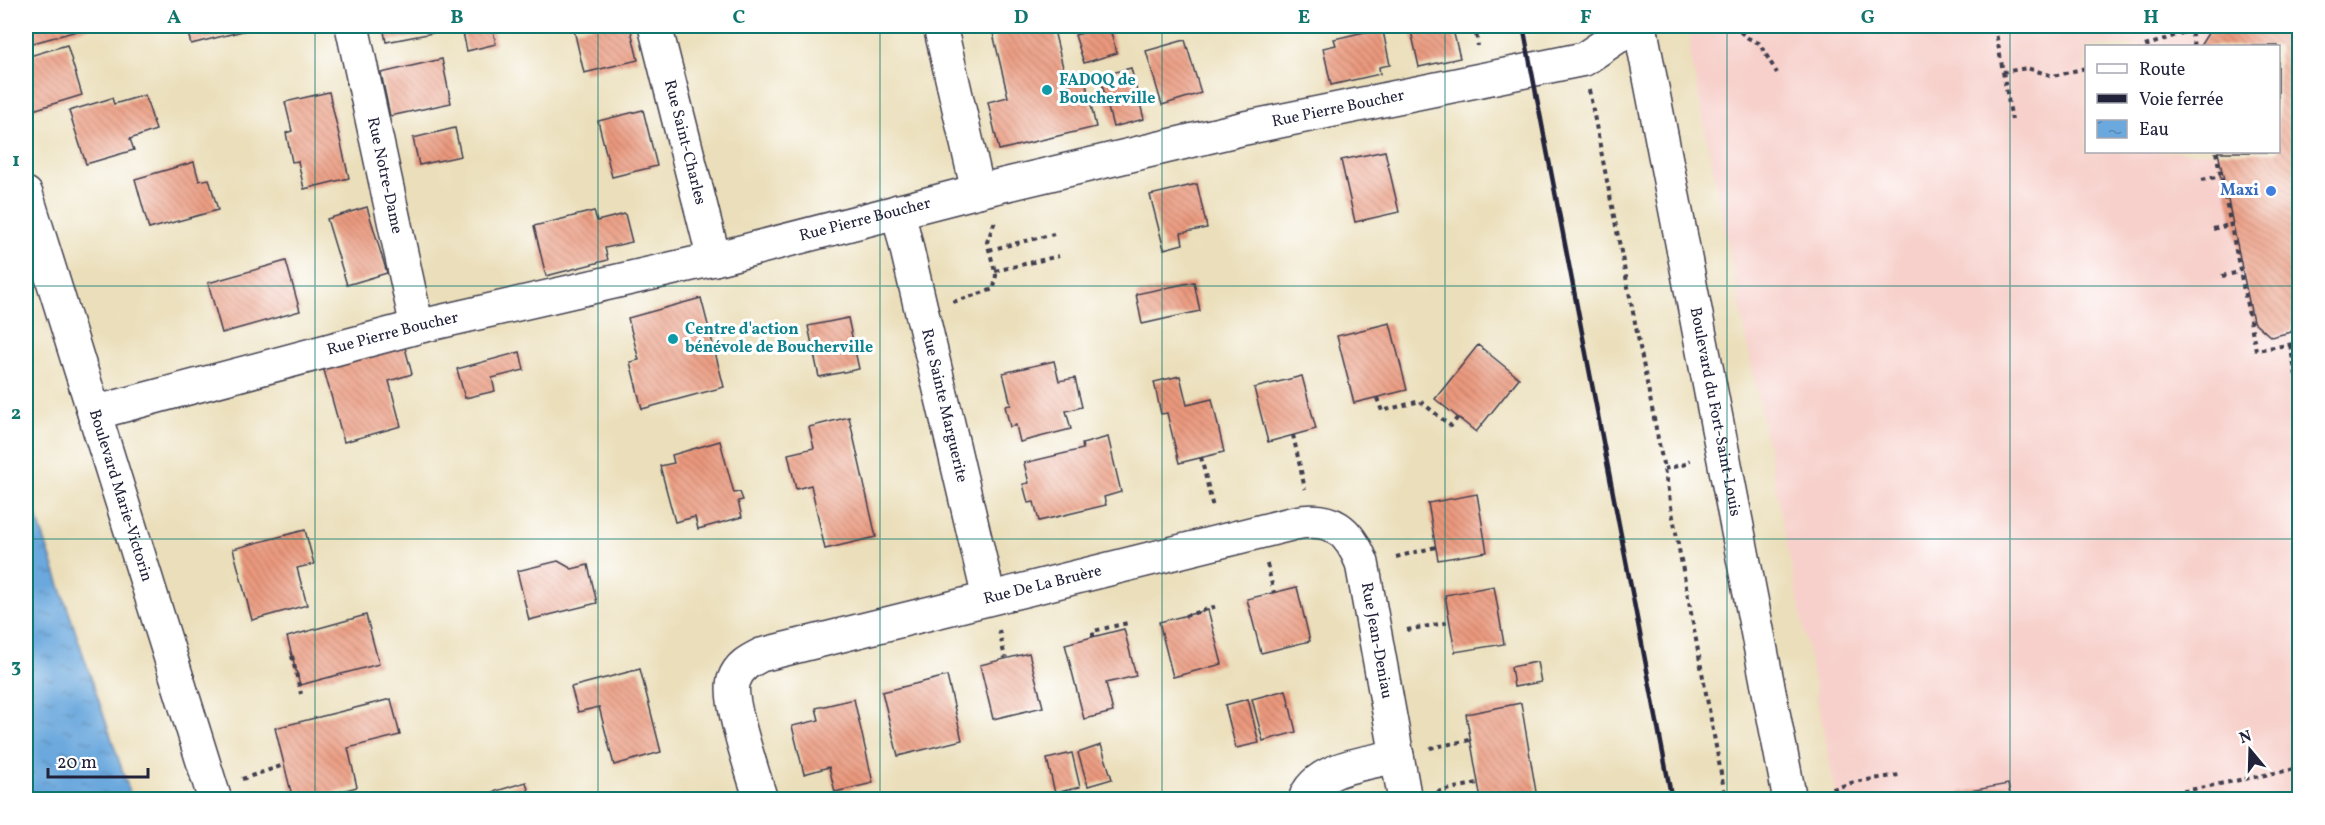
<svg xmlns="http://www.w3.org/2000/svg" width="2325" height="825" viewBox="0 0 2325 825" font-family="Vollkorn,serif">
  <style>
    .built { fill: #f7d0cb; fill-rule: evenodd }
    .water { fill: url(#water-ripples); stroke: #46658c; stroke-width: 1.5 }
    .building { fill: url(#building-back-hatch) }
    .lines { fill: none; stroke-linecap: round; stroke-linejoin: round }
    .minor-casing { stroke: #403e4e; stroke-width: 36 }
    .path { stroke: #403e4e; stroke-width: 4; stroke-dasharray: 4.5 4.5; stroke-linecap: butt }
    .minor { stroke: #fff; stroke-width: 33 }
    .rail { stroke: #22223b; stroke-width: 4.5 }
    .grid { fill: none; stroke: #0f766e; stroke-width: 1.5; stroke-opacity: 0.55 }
    .culture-dot { fill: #0f9aa8; stroke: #fff; stroke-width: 2 }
    .shop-dot { fill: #3f7fe0; stroke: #fff; stroke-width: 2 }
    .labels { text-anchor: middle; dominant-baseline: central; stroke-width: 6; stroke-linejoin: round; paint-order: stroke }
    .culture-label { font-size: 16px; font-weight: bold; fill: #0d838f; stroke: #fff; text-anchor: start }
    .street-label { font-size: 16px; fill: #22223b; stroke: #fff }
    .shop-label { font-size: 16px; font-weight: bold; fill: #366cbe; stroke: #fff; text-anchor: end }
    .neatline { fill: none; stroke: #0f766e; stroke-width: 2 }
    .grid-label { font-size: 20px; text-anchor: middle; font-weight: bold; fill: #0f766e }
  </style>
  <defs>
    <pattern id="water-ripples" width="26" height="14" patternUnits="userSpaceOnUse" patternTransform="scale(1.5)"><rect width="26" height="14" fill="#6ba8dd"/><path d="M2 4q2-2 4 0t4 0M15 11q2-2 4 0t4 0" fill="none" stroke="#5888b4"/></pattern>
    <pattern id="building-back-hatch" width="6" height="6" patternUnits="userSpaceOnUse" patternTransform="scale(1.5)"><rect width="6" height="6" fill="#eb997d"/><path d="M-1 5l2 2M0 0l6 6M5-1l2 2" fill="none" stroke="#be7c68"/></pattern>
  </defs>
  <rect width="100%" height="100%" fill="#fff"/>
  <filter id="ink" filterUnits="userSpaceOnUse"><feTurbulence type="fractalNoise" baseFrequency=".0167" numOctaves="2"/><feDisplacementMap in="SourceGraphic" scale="12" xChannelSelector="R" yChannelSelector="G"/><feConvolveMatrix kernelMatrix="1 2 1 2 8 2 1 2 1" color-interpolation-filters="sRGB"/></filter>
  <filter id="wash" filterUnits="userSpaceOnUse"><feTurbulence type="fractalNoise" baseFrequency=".008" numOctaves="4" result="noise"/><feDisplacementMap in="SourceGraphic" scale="24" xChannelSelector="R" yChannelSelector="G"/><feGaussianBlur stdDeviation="1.35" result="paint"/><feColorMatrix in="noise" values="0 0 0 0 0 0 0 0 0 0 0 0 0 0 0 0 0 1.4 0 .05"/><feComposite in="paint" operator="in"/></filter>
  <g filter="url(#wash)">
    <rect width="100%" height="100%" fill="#ebdfbb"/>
    <path class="built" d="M 1696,26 L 2299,26 L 2299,799 L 1837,799 L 1690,52 L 1691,30 ZM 2086,46 L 2278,46 L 2278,152 L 2086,152 Z"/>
    <path class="water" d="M 26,485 L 132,799 L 26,799 Z"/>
    <g id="blocks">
      <path class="building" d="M 26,26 L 95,26 L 26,45 Z
        M 186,26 L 263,26 L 191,44 Z
        M 383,26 L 431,26 L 433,33 L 386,42 Z
        M 471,26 L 492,26 L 496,44 L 467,51 L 462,28 Z
        M 593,26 L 630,26 L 638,60 L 584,73 L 574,30 Z
        M 1007,26 L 1053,26 L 1067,84 L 1085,79 L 1096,127 L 999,150 L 988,102 L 1008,97 L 992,29 Z
        M 1109,26 L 1117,53 L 1084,63 L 1075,35 Z
        M 1367,26 L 1382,26 L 1390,65 L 1379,67 L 1380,74 L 1331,85 L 1323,48 L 1336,45 L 1334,39 L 1369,31 Z
        M 1410,26 L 1452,26 L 1460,58 L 1419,67 Z
        M 2237,26 L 2300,26 L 2300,317 L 2291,332 L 2271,337 L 2253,321 L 2218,152 L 2278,152 L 2278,46 L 2200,46 L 2210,30 Z
        M 1185,40 L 1201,93 L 1162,105 L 1146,51 Z
        M 67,45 L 82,95 L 33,110 L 26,84 L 26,57 Z
        M 442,59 L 451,103 L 390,116 L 381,73 Z
        M 1131,68 L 1144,119 L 1113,127 L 1100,76 Z
        M 329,92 L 349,178 L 304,189 L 298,161 L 292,162 L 286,133 L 292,131 L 285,102 Z
        M 145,95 L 156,130 L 130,139 L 134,150 L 86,164 L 69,111 L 112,98 L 114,104 Z
        M 643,110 L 657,166 L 612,177 L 598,121 Z
        M 455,128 L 461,156 L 419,165 L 413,138 Z
        M 1385,151 L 1399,212 L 1355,222 L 1341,160 Z
        M 194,162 L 199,181 L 209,179 L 218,210 L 149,229 L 135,179 Z
        M 1197,184 L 1207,228 L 1181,233 L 1183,244 L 1164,249 L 1150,195 Z
        M 367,207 L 387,273 L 347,285 L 327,219 Z
        M 594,211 L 597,221 L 625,214 L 632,242 L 605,248 L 608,260 L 546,276 L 534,226 Z
        M 286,261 L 300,311 L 222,333 L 208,283 Z
        M 1194,282 L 1200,311 L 1142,324 L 1136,294 Z
        M 701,298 L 724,387 L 642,409 L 630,362 L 639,360 L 628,318 Z
        M 848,318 L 859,369 L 819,377 L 808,326 Z
        M 1390,323 L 1407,390 L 1354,403 L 1337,336 Z
        M 403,340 L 412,374 L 389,381 L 401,426 L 344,442 L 322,363 Z
        M 1478,345 L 1519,378 L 1476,432 L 1435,399 Z
        M 520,352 L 524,370 L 492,378 L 495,391 L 465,398 L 457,369 Z
        M 1054,361 L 1059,381 L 1075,378 L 1082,407 L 1066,411 L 1071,429 L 1020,442 L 1016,425 L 1010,427 L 1005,406 L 1011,405 L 1003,373 Z
        M 1180,376 L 1187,405 L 1212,399 L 1224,452 L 1179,463 L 1167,413 L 1161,414 L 1154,382 Z
        M 1302,376 L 1316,429 L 1268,442 L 1254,388 Z
        M 849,417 L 876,537 L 825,549 L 811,485 L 796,489 L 788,454 L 814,448 L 809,427 Z
        M 1108,437 L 1121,492 L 1104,497 L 1106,505 L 1039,521 L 1034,502 L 1028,503 L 1023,484 L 1029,483 L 1024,463 L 1083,449 L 1082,444 Z
        M 720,441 L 734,493 L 740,492 L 743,500 L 738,501 L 742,517 L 698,529 L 695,517 L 675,522 L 660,466 L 674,463 L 672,455 Z
        M 1477,494 L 1487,552 L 1438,560 L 1428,503 Z
        M 305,530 L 314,564 L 297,568 L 307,605 L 252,620 L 233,549 Z
        M 558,561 L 572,569 L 588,565 L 597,603 L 529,620 L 517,571 Z
        M 1494,586 L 1504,644 L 1455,652 L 1445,595 Z
        M 1297,587 L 1310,641 L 1261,653 L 1247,599 Z
        M 1208,610 L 1222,664 L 1173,677 L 1159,622 Z
        M 366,615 L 379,664 L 300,685 L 287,637 Z
        M 1124,629 L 1136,676 L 1106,683 L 1113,712 L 1084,719 L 1065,644 Z
        M 1029,653 L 1043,707 L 993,719 L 980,665 Z
        M 1537,662 L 1541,682 L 1514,687 L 1511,667 Z
        M 640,669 L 661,752 L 614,765 L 599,707 L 578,712 L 571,687 Z
        M 947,676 L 962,740 L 898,756 L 882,692 Z
        M 1286,690 L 1296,732 L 1263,741 L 1252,699 Z
        M 391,699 L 400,735 L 348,748 L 357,787 L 307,800 L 293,800 L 275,728 Z
        M 854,699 L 873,783 L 835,792 L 829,767 L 804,774 L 792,726 L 819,720 L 816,708 Z
        M 1248,699 L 1259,743 L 1236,748 L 1225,705 Z
        M 1521,703 L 1537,798 L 1481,800 L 1466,714 Z
        M 1101,745 L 1112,779 L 1088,786 L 1078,753 Z
        M 1072,753 L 1080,787 L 1055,793 L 1047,759 Z
        M 526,782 L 531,800 L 495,800 L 493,792 Z
        M 2008,784 L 2011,800 L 1932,800 L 1931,798 Z"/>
    </g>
  </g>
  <g filter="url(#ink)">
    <use href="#blocks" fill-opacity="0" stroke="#403e4e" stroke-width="1.5"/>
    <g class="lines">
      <g class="minor-casing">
        <g id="minor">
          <path id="s1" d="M 352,26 L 417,327"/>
          <path id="s2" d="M 655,26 L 714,259"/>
          <path d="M 940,26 L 978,191"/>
          <path id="s3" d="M 1640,26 L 1790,800"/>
          <path id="s4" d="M 26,194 L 215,800"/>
          <path id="s5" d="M 898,211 L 989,598"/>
          <path id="s6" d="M 94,413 L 417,327 L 714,259 L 978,191 L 1245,128 L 1584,59 L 1633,26"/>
          <path id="s7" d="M 761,800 C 754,776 727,699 734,680 C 739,666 749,661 761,655 L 1295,523 C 1332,516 1349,530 1362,563 L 1405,800"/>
          <path d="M 1305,800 C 1314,767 1370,763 1397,756"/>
        </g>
      </g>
      <path class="path" d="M 1475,26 L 1478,46
        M 1733,26 L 1748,38 L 1759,43 L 1777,73
        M 1995,27 L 2003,72 L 2027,68 L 2053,76 L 2086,68
        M 2145,46 L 2191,30
        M 2194,46 L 2191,30 L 2202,26
        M 2003,72 L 2012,120
        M 1589,90 L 1664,469 L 1726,800
        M 2216,152 L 2256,350 L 2300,343
        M 2202,180 L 2221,176
        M 2213,229 L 2233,224
        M 989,250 L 1054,234
        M 995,271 L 1059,256
        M 2222,276 L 2240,272
        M 953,302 L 994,289 L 996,275 L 987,242 L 995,221
        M 2290,345 L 2300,395
        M 1377,398 L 1382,411 L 1420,401 L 1451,426 L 1458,417
        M 1293,435 L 1305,489
        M 1201,457 L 1213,508
        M 1664,469 L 1686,464 L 1690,460
        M 1396,557 L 1436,547
        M 1267,564 L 1274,593
        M 1185,616 L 1217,606
        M 999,630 L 1005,658
        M 1407,630 L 1450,622
        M 1093,637 L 1093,631 L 1128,623
        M 292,656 L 301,694
        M 1430,748 L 1470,740
        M 242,779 L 284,765
        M 1437,792 L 1478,783
        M 1824,792 L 1854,782 L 1899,775
        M 2139,800 L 2300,768"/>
      <use href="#minor" class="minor"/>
      <path class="rail" d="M 1523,26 L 1672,800"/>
    </g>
  </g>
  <path class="grid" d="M 315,26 L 315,800M 598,26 L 598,800M 880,26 L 880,800M 1162,26 L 1162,800M 1445,26 L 1445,800M 1727,26 L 1727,800M 2010,26 L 2010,800M 26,286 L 2300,286M 26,539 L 2300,539"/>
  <g class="culture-dot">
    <circle cx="1047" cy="90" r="6"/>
    <circle cx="673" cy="339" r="6"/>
  </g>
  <circle class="shop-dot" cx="2271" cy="191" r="6"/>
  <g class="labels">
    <g class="culture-label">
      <text x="1059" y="81">FADOQ de<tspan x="1059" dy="18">Boucherville</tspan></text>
      <text x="685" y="330">Centre d'action<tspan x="685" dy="18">bénévole de Boucherville</tspan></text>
    </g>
    <g class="street-label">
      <text stroke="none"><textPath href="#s6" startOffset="1281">Rue Pierre Boucher</textPath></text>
      <text stroke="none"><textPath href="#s2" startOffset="120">Rue Saint-Charles</textPath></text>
      <text stroke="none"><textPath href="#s1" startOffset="153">Rue Notre-Dame</textPath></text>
      <text stroke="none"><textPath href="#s6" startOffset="795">Rue Pierre Boucher</textPath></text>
      <text stroke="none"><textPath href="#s6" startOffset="309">Rue Pierre Boucher</textPath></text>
      <text stroke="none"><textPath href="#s5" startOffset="200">Rue Sainte Marguerite</textPath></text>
      <text stroke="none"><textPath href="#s3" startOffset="393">Boulevard du Fort-Saint-Louis</textPath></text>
      <text stroke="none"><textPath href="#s4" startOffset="316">Boulevard Marie-Victorin</textPath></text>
      <text stroke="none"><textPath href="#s7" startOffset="452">Rue De La Bruère</textPath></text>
      <text stroke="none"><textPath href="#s7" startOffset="878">Rue Jean-Deniau</textPath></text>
    </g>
    <g class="shop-label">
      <text x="2259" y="191">Maxi</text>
    </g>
  </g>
  <rect width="2325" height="825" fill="none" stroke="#fff" stroke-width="66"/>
  <rect x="2085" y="45" width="195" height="108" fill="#ffffff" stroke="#a7a7b1" stroke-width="1.5"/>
  <rect x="2097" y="64" width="30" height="9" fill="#ffffff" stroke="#a7a7b1" stroke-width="1.5"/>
  <text x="2139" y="75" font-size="18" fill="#22223b">Route</text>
  <rect x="2097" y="94" width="30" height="9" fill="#22223b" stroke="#a7a7b1" stroke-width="1.5"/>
  <text x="2139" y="105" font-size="18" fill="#22223b">Voie ferrée</text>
  <rect x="2097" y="120" width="30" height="18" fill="url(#water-ripples)" stroke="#a7a7b1" stroke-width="1.5"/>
  <text x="2139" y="135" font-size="18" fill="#22223b">Eau</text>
  <g transform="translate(2250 750) rotate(341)" stroke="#ffffff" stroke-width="4.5" paint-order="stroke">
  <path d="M0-4.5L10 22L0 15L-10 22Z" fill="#22223b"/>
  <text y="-9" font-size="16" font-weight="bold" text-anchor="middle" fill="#22223b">N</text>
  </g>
  <path d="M48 768v9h100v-9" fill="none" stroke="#22223b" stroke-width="3"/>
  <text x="57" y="768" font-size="18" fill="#22223b" stroke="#ffffff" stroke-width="4.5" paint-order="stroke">20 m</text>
  <rect x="33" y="33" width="2259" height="759" class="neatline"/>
  <g class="grid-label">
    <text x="174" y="23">A</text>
    <text x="457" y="23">B</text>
    <text x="739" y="23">C</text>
    <text x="1021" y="23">D</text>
    <text x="1304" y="23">E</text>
    <text x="1586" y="23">F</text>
    <text x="1868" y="23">G</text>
    <text x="2151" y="23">H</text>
    <text x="16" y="166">1</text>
    <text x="16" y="419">2</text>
    <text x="16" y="672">3</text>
  </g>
</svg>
